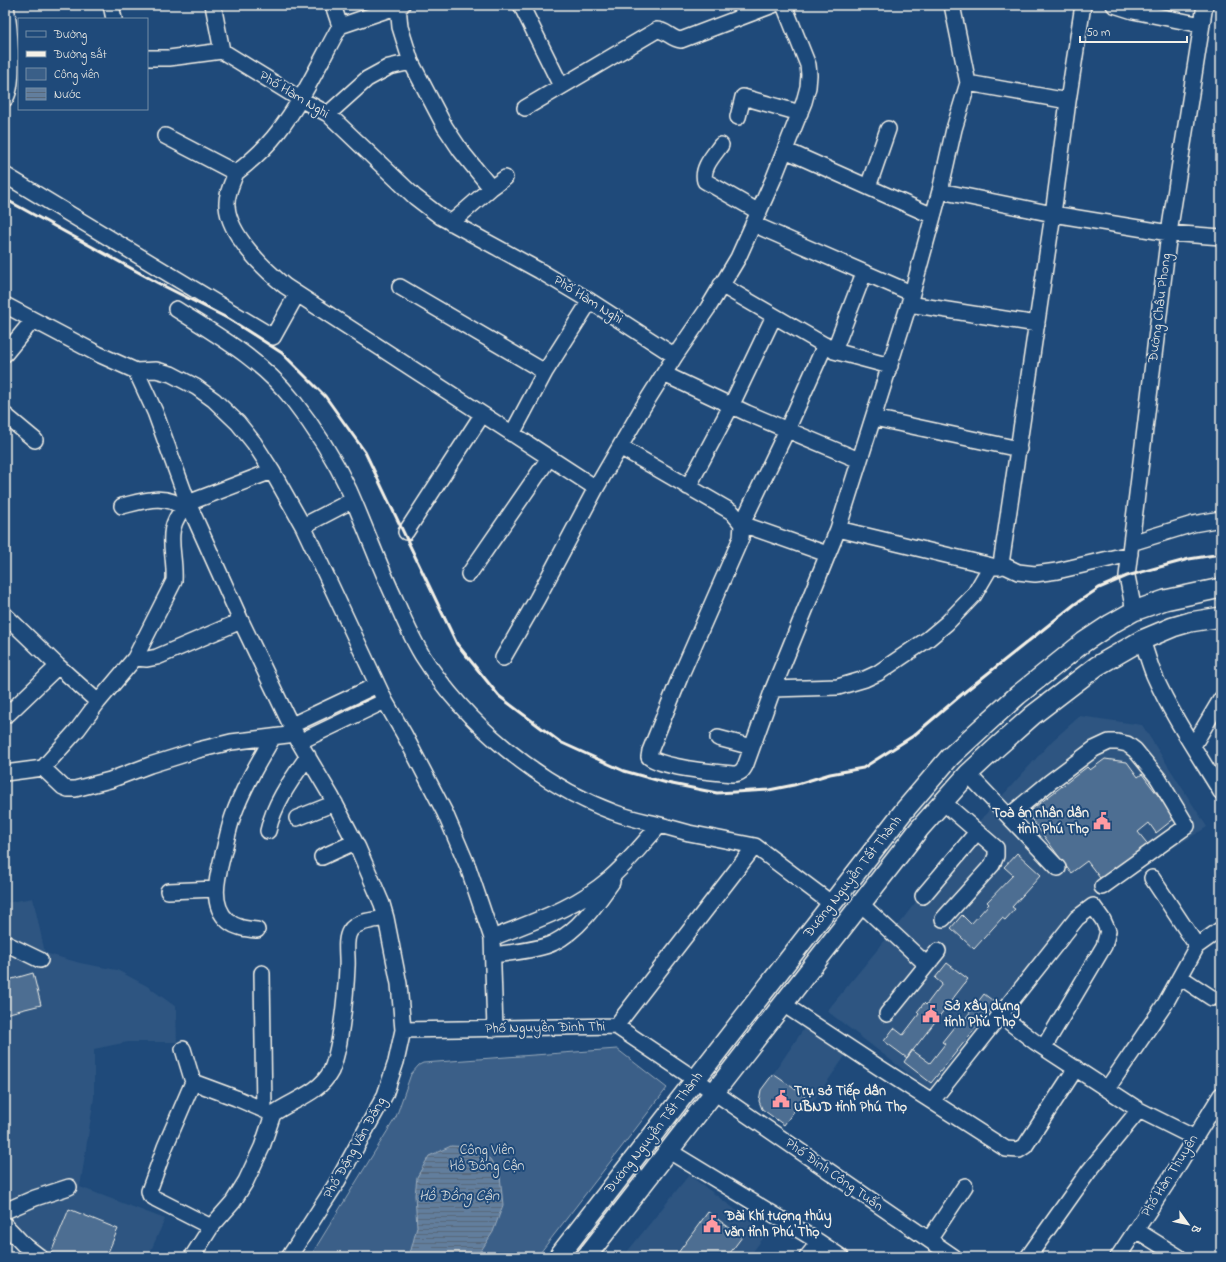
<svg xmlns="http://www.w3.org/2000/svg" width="1226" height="1262" viewBox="0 0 1226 1262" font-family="'Indie Flower',sans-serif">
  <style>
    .built { fill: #2d5581 }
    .park { fill: #3a5f88; stroke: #97a8b8 }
    .water { fill: url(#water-rules); stroke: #9cacbb }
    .building { fill: #4d6e92; stroke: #f4f1e8 }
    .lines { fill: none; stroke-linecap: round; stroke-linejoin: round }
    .minor-casing { stroke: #f4f1e8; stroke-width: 18 }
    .major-casing { stroke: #f4f1e8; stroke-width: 22 }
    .minor { stroke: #1f4a7a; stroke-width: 15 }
    .major { stroke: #1f4a7a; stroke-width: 19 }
    .rail { stroke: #f4f1e8; stroke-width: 3 }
    .labels { text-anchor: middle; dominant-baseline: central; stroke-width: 4; stroke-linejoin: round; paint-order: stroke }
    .street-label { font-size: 14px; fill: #f4f1e8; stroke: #1f4a7a }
    .poi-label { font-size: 14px; font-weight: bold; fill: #f4f1e8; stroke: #1f4a7a; text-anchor: start }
    .park-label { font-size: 14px; fill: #e1e2de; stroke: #1f4a7a }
    .water-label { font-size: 15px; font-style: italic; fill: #dee0dd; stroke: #1f4a7a }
  </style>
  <defs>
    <pattern id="water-rules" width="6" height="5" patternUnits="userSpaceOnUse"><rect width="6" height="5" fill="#627e9d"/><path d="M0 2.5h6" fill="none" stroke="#58687a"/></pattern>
  </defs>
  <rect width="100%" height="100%" fill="#1f4a7a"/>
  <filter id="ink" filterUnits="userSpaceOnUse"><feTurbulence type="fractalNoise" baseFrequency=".025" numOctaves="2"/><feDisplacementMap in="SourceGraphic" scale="8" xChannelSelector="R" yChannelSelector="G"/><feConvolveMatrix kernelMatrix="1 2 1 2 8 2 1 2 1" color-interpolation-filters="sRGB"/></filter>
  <g filter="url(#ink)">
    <path class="built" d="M 1080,716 L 1142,725 L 1207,827 L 1080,906 L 931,1091 L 827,1011 L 905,916 L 973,828 L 1052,741 Z
      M 33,898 L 45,953 L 80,963 L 117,970 L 147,986 L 176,1007 L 177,1042 L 128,1042 L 94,1049 L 94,1098 L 80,1187 L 165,1219 L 148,1257 L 48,1257 L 33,1245 L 17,1226 L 5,1220 L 5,903 Z
      M 807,1024 L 848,1052 L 813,1102 L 773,1074 Z
      M 689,1175 L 767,1233 L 749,1257 L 623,1257 Z"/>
    <path class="park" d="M 617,1049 L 667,1088 L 537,1257 L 310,1257 L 396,1117 L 411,1074 L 419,1065 L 423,1063 Z"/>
    <path class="water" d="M 451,1146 L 472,1147 L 490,1159 L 500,1175 L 503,1205 L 493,1232 L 477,1257 L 404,1257 L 411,1250 L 417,1227 L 415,1195 L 417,1177 L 429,1156 Z"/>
    <path class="building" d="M 1105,759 L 1127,762 L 1138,777 L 1142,774 L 1175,818 L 1156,833 L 1149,823 L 1138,832 L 1150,847 L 1103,882 L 1087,861 L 1071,873 L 1027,813 L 1087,767 L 1090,770 Z
      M 1017,853 L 1041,875 L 1012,907 L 1015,909 L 1005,920 L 1002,918 L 974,949 L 951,928 L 962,915 L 971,924 L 989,904 L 987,902 L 1013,875 L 1004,867 Z
      M 947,963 L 968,979 L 907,1058 L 884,1041 L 894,1028 L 903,1035 L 919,1014 L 917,1012 L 924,1003 L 926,1005 L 942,984 L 935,978 Z
      M 33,973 L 41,1005 L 5,1014 L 5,981 Z
      M 984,994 L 996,1003 L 931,1083 L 904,1062 L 912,1050 L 930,1063 L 945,1044 L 942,1042 L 958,1022 L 961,1024 Z
      M 773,1074 L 805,1096 L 784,1125 L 762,1109 L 759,1101 L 761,1090 Z
      M 69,1209 L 118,1229 L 106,1257 L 60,1257 L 51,1253 Z
      M 708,1212 L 742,1237 L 727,1257 L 675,1257 Z"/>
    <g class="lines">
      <g class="minor-casing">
        <path id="minor" d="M 111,5 L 114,19
          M 213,5 L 222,51 L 300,99 L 328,114 L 415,197 L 441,217 L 540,271 L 590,301 L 675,356
          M 333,5 L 340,26
          M 521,5 L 561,86
          M 1114,5 L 1133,11 L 1202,25
          M 398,6 L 400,27 L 411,62 L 445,127 L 461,151 L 491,188
          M 147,58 L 169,58 L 222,51
          M 968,83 L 1068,101
          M 5,99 C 16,86 9,24 6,5
          M 525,108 L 657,30 C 666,30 671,39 681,40 L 773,5
          M 328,114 L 367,79 L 389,67 L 411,62
          M 738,117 L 743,97 L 800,113
          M 165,136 L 236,173 C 232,183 226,195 227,206 C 229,235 264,269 285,286 L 596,488 L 643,407 L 675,356 L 708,308 L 738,258 L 773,180 L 804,102 L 808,87 L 809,75 L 808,65 L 784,5
          M 721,145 C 714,155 701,168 705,181 L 759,212
          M 785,150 L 933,216
          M 236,173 C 251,161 266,148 278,132 C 303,100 320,62 340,26 L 402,5
          M 5,175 L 273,337 L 297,294
          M 868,187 L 888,129
          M 940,191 L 1053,214 L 1169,233 L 1221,237
          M 451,223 L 491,188 L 505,178
          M 753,224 L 911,293
          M 864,273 L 834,351 L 890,366
          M 721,285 L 833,350
          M 400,287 L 545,372
          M 909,304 L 1037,324
          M 5,305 L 98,354 L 136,371 L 155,412 L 188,503 L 241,621 L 299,742 L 331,796 L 358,848 L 382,904 L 386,918 L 399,984 L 403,1030 L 396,1062 L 385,1095 L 336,1184 L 289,1257
          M 176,309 C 218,336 260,359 292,399 C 314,427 334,458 349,490 C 365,526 378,563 395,599 C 403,618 412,638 422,655 C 465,723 538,784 613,812 C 628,818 644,821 660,825
          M 825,345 L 787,430 L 742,524 L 827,554
          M 5,354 L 33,320
          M 136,371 L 156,370 L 171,374 L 196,387 L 214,400 L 238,423 L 254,443 L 272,471 L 303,526 L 385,701 L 404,734 L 445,813 L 468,867 L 492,938 L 495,1029
          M 664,374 L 747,413 L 859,460
          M 5,415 L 35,440
          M 874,418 L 1019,449
          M 512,434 L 545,372 L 590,301
          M 620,447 L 732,512 L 742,524 L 741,538 L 680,677 L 650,751 L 649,757 C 664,768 712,772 732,774 C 740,774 743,771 746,764 L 773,689 L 838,529 L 909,304 L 940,191 L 954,129 L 968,83 L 952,5
          M 688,487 L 731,406 L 774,316
          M 122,506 C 143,501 166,493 183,508
          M 303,526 L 353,500
          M 838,529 L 996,567 L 999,567 L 1001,564 L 1053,214 L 1068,101 L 1083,5
          M 406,532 L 482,415
          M 1131,543 L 1193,524 L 1221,519
          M 1001,564 L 1018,572 L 1035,574 L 1057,571 L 1130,554
          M 469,574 L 549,458
          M 1134,611 L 1127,576 L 1169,233 L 1205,5
          M 5,615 L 58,666 L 98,702
          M 1142,640 C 1146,651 1149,663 1154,675 C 1172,716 1198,754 1221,792
          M 135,658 L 147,659 L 157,657 L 241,621
          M 503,658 L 537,599 L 596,488
          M 773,689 L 838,687 L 865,679 L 878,673 L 928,639 L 947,623 L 974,595 L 991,566
          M 8,714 L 58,666
          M 292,725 L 377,685
          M 718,738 L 752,747
          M 299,742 L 385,701
          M 1193,746 L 1221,699
          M 43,768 L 63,787 L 68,789 L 75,789 L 110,780 L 150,765 L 198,750 L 231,742 L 296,734
          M 5,773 L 43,768 L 78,729 L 98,702 L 135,658 L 174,581 C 176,548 161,531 188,503 L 272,471
          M 968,774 L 1058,868
          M 943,802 L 996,848 L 996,856 L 992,865 L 943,919
          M 1009,816 L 1050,782 L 1094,749 L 1109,742 L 1117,742 L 1127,744 L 1135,750 L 1158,778 L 1187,826 L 1102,887
          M 297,818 L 335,803
          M 268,831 C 274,803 292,779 308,756
          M 322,857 L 355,842
          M 1152,878 L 1197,946
          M 168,891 L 216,889
          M 923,896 L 977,832
          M 861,904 L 926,964
          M 257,930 C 247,929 236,928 228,921 C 210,905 217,878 222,858 C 226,844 228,830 233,816 C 243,788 258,763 273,737
          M 492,938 C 534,921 574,909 609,879 C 628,863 643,843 660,825 L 689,833 L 755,846 L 832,904
          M 5,943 L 40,960
          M 493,955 C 508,953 540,950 553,943 C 578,931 596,905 612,882
          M 262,973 L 264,1110
          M 1180,977 L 1212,998
          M 783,1004 L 880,1068 L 1006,1149 L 1019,1150 L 1025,1146 L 1076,1068
          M 887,1014 L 938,951
          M 999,1014 L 1035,1042 L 1139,1110 L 1195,1138
          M 616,1026 L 755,846
          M 403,1030 L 616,1026 L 714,1092 L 954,1257
          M 183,1049 L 193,1082
          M 1107,1089 L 1165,1004 L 1197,946 L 1221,929
          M 932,1101 L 1077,918 L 1093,906 L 1103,920 L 1108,931 L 1104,946 L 1044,1047
          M 273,1114 C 292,1100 319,1094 331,1071 C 335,1062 337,1052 339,1042 C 343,1018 346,992 347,967 C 348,956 344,940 350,931 C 356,921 375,920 386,918
          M 669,1151 L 819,1242 L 841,1257
          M 5,1211 L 35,1198 L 69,1187
          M 5,1225 L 23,1244 L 40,1257
          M 1136,1230 L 1179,1257
          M 929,1240 L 965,1186
          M 192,1257 L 211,1227 L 233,1202 L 246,1181 L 262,1147 L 273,1114 L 236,1098 L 193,1082 L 165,1147 L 149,1191 L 150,1195 L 156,1199 L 211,1227
          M 807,1257 L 819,1242
          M 1028,1257 L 1089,1171 L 1139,1110
          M 1118,1257 L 1169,1180 L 1221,1095"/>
      </g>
      <g class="major-casing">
        <path id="major" d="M 558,1257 L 903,812 L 950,757 L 977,732 L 1018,695 L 1084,642 L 1111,624 L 1134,611 L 1165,600 L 1221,588
          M 586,1257 L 920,828 L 968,774 L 996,748 L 1033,715 L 1097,666 L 1142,640 L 1173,627 L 1190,622 L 1221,617"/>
      </g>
      <use href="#minor" class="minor"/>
      <use href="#major" class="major"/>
      <path class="rail" d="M 5,199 L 158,283 L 229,319 L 282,353 L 325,396 L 365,452 L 457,644 L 499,696 L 560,742 L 624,771 L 667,783 L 717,793 L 769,790 L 794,785 L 830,774 L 863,768 L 913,736 L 967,690 L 1075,604 L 1099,588 L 1127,576 L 1156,568 L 1189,559 L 1221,554"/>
    </g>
  </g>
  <defs>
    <g id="civic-bare" transform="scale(1.38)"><path d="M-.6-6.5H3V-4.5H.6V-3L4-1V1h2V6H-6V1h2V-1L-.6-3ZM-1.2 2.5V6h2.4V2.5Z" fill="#ff9aa2" stroke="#1f4a7a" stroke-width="2.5" paint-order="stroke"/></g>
  </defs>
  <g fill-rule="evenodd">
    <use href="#civic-bare" x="1102" y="821"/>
    <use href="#civic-bare" x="931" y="1014"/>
    <use href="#civic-bare" x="781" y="1099"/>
    <use href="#civic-bare" x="712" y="1224"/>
  </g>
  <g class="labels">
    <g class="street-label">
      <text transform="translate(294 95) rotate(31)">Phố Hàm Nghi</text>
      <text transform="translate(588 300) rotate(32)">Phố Hàm Nghi</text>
      <text transform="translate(1160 308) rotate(-83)">Đường Châu Phong</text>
      <text transform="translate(853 877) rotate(-52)">Đường Nguyễn Tất Thành</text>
      <text transform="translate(545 1028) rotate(-1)">Phố Nguyễn Đình Thi</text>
      <text transform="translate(654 1133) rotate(-52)">Đường Nguyễn Tất Thành</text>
      <text transform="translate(355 1148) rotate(-61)">Phố Đặng Văn Đăng</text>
      <text transform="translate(834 1175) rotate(35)">Phố Đinh Công Tuấn</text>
      <text transform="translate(1170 1176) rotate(-58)">Phố Hàn Thuyên</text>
    </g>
    <g class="poi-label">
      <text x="1089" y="813" text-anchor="end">Toà án nhân dân<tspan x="1089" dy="16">tỉnh Phú Thọ</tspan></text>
      <text x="944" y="1006">Sở Xây dựng<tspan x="944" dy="16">tỉnh Phú Thọ</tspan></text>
      <text x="794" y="1091">Trụ sở Tiếp dân<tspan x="794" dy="16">UBND tỉnh Phú Thọ</tspan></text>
      <text x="725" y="1216">Đài Khí tượng thủy<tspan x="725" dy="16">văn tỉnh Phú Thọ</tspan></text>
    </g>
    <g class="park-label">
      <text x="487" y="1150">Công Viên<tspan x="487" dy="16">Hồ Đồng Cận</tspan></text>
    </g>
    <g class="water-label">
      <text x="459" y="1196">Hồ Đồng Cận</text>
    </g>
  </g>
  <rect width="1226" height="1262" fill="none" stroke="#1f4a7a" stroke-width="20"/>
  <rect x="10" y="10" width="1206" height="1242" fill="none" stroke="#f4f1e8" stroke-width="1.5" filter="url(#ink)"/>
  <rect x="18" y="18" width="130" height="92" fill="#1f4a7a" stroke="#748da6"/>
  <rect x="26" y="31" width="20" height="6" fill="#1f4a7a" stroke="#748da6"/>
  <text x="54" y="38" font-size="12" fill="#f4f1e8">Đường</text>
  <rect x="26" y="51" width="20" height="6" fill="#f4f1e8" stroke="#748da6"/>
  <text x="54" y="58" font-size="12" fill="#f4f1e8">Đường sắt</text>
  <rect x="26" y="68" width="20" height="12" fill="#3a5f88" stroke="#748da6"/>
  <text x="54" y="78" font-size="12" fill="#f4f1e8">Công viên</text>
  <rect x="26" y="88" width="20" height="12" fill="url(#water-rules)" stroke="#748da6"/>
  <text x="54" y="98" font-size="12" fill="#f4f1e8">Nước</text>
  <g transform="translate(1188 1224) rotate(123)" stroke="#1f4a7a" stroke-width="3" paint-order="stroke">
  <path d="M0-3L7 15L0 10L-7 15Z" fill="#f4f1e8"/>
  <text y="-6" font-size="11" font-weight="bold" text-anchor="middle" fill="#f4f1e8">B</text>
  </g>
  <path d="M1080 36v6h107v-6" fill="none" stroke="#f4f1e8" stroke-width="2"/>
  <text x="1086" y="36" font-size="12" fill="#f4f1e8" stroke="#1f4a7a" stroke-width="3" paint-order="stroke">50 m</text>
</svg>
